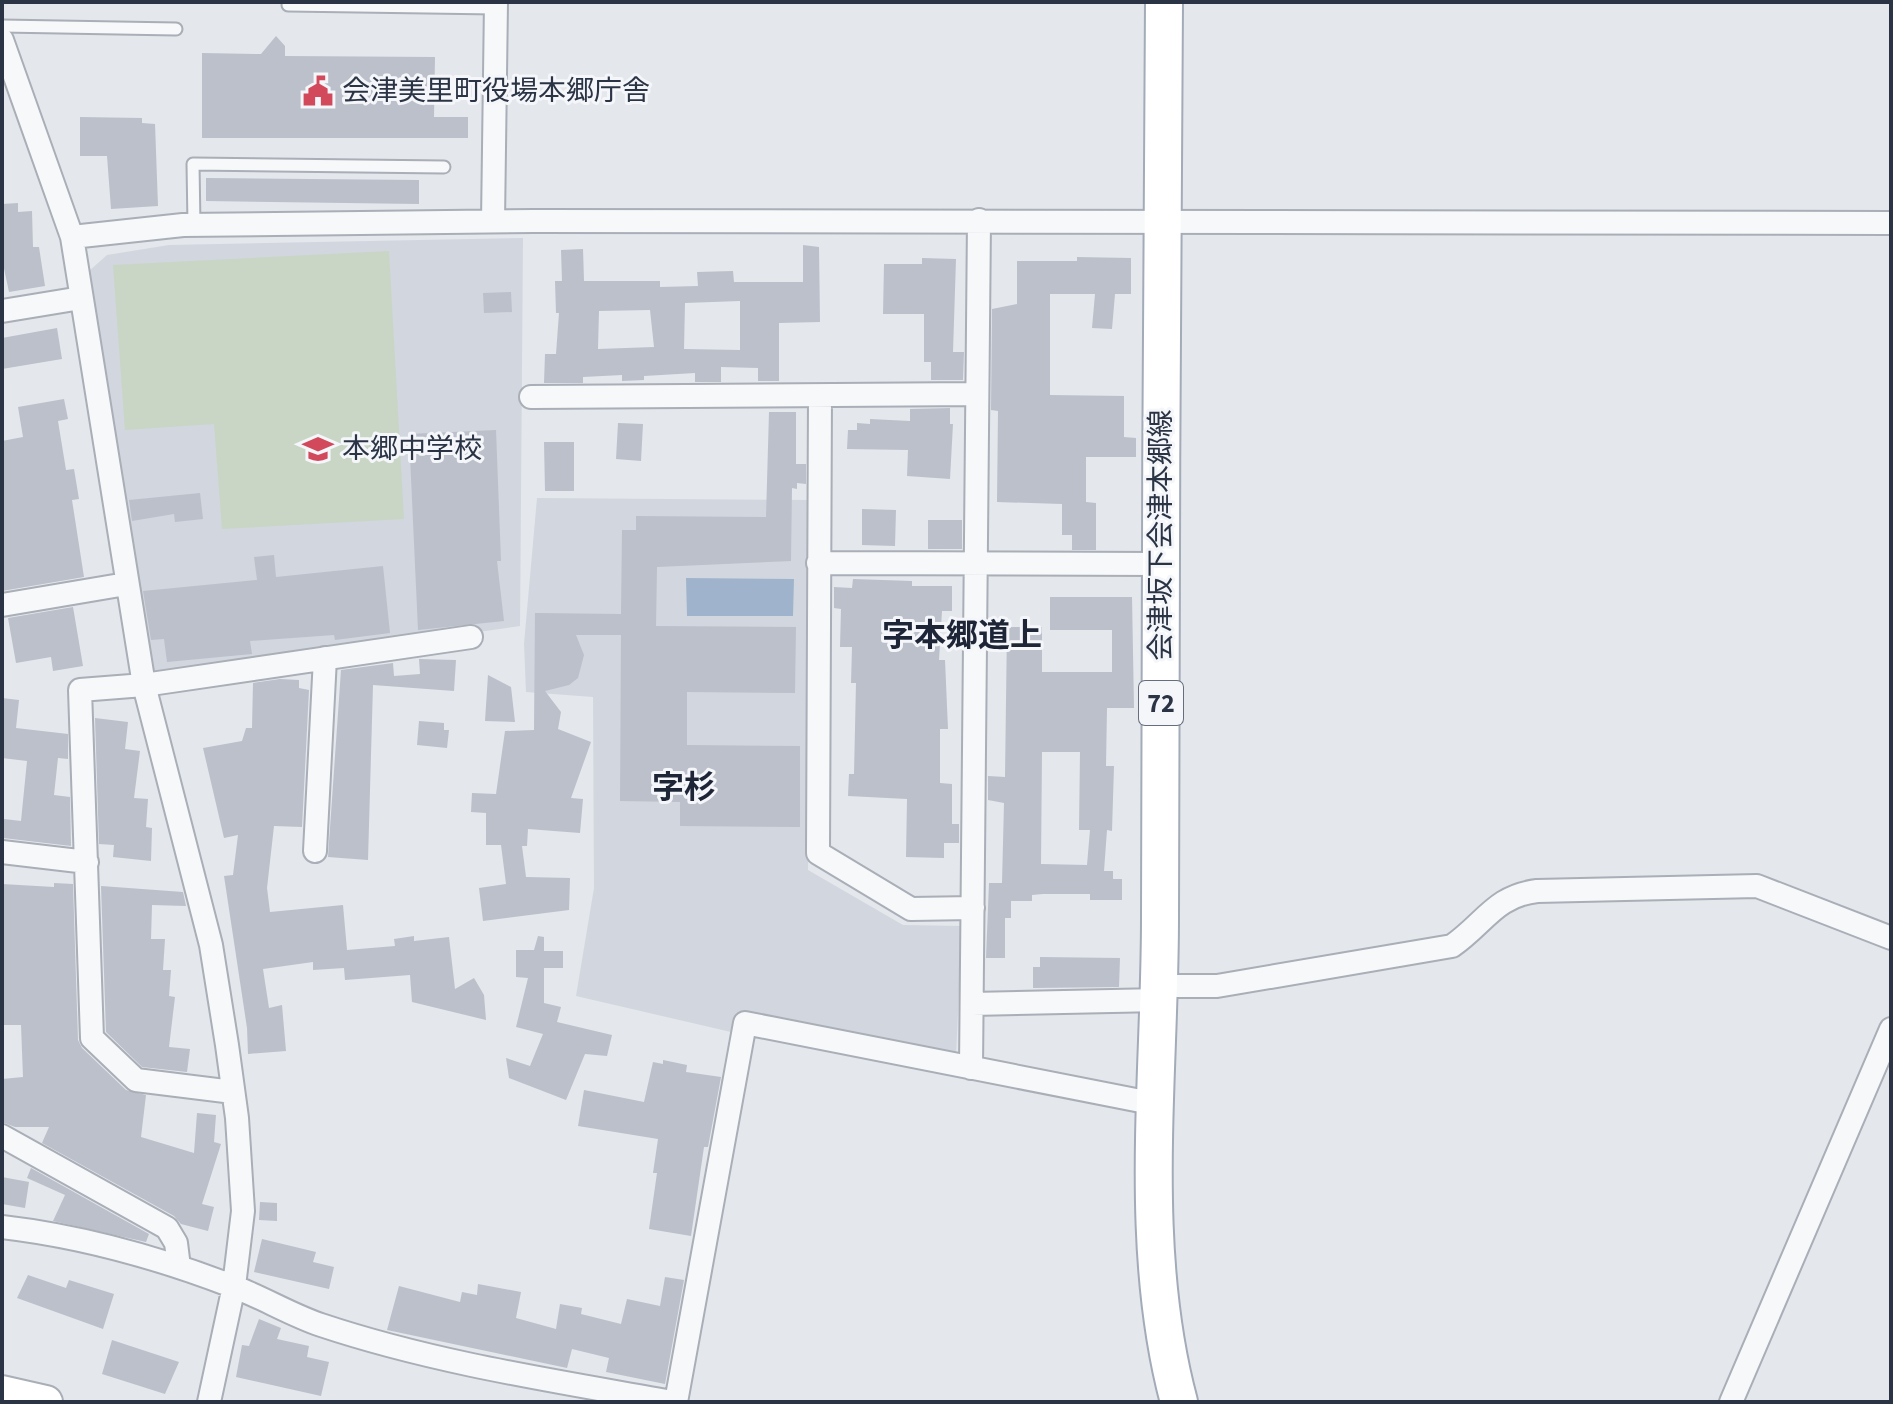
<svg xmlns="http://www.w3.org/2000/svg" width="1893" height="1404" viewBox="0 0 1893 1404" font-family="'Source Sans 3','Noto Sans JP',sans-serif">
  <style>
    .built { fill: #d2d6de }
    .green { fill: #c9d6c5 }
    .water { fill: #9fb4cc }
    .building { fill: #bbc0ca; fill-rule: evenodd }
    .lines { fill: none; stroke-linecap: round; stroke-linejoin: round }
    .lane-casing { stroke: #a9aeb7; stroke-width: 15 }
    .street-casing { stroke: #a9aeb7; stroke-width: 26 }
    .secondary-casing { stroke: #a9aeb7; stroke-width: 36 }
    .primary-casing { stroke: #a3abb8; stroke-width: 40 }
    .lane { stroke: #f7f8fa; stroke-width: 11 }
    .street { stroke: #f7f8fa; stroke-width: 22 }
    .secondary { stroke: #fff; stroke-width: 32 }
    .primary { stroke: #fff; stroke-width: 36 }
    .labels { text-anchor: middle; dominant-baseline: central; stroke-width: 6; stroke-linejoin: round; paint-order: stroke }
    .shield { fill: #f4f6f9; stroke: #676e7b; stroke-width: 2 }
    .shield-label { font-size: 26px; font-weight: bold; fill: #2b3445 }
    .poi-label { font-size: 28px; fill: #2b3445; stroke: #f4f6f9; text-anchor: start }
    .street-label { font-size: 28px; fill: #2b3445; stroke: #f4f6f9 }
    .quarter-label { font-size: 32px; font-weight: bold; fill: #1d2536; stroke: #f4f6f9 }
  </style>
  <rect width="100%" height="100%" fill="#e4e7ec"/>
  <path class="built" d="M 523,238 L 520,626 L 148,679 L 89,271 L 107,255 L 169,245 Z
    M 537,498 L 811,500 L 808,870 L 903,925 L 962,926 L 956,1056 L 842,1037 L 737,1013 L 731,1032 L 576,996 L 594,888 L 593,697 L 526,692 L 524,644 Z"/>
  <path class="green" d="M 389,251 L 404,519 L 222,529 L 214,424 L 125,430 L 113,265 Z"/>
  <path class="water" d="M 686,578 L 794,579 L 793,616 L 687,616 Z"/>
  <path class="building" d="M 276,36 L 285,46 L 285,56 L 435,57 L 434,117 L 468,117 L 468,138 L 202,138 L 202,53 L 261,54 Z
    M 80,117 L 142,118 L 142,123 L 155,124 L 158,206 L 111,209 L 107,156 L 80,156 Z
    M 206,178 L 419,180 L 419,204 L 206,201 Z
    M 18,203 L 18,212 L 32,211 L 33,247 L 39,247 L 45,286 L 9,292 L 2,259 L 2,204 Z
    M 803,245 L 819,247 L 820,322 L 779,323 L 779,381 L 758,381 L 758,368 L 721,367 L 721,382 L 695,382 L 695,373 L 644,376 L 644,380 L 622,381 L 622,375 L 583,377 L 583,383 L 544,383 L 545,354 L 556,354 L 559,313 L 556,313 L 555,281 L 562,281 L 561,250 L 583,249 L 584,281 L 660,281 L 660,287 L 698,286 L 697,272 L 733,271 L 734,282 L 803,282 ZM 740,301 L 740,350 L 684,349 L 685,303 ZM 650,310 L 654,347 L 598,349 L 599,311 Z
    M 1077,257 L 1131,258 L 1131,294 L 1115,294 L 1112,329 L 1092,328 L 1095,294 L 1050,294 L 1050,395 L 1124,396 L 1124,437 L 1136,438 L 1136,457 L 1086,457 L 1086,502 L 1096,503 L 1096,550 L 1072,550 L 1072,535 L 1062,535 L 1062,504 L 997,502 L 998,411 L 991,410 L 992,309 L 1017,304 L 1017,261 L 1077,261 Z
    M 922,258 L 956,259 L 953,352 L 964,352 L 963,380 L 931,380 L 931,362 L 924,362 L 924,314 L 883,314 L 884,264 L 922,264 Z
    M 511,292 L 512,312 L 484,313 L 483,293 Z
    M 57,328 L 62,359 L 2,369 L 2,338 Z
    M 64,399 L 68,419 L 58,421 L 66,470 L 74,469 L 79,499 L 72,500 L 84,577 L 2,591 L 2,441 L 23,437 L 18,407 Z
    M 950,408 L 950,424 L 953,424 L 950,479 L 907,476 L 908,450 L 847,449 L 848,430 L 857,430 L 857,423 L 870,424 L 870,419 L 910,421 L 910,409 Z
    M 769,412 L 796,412 L 796,464 L 806,464 L 806,484 L 797,483 L 797,489 L 792,488 L 791,561 L 657,567 L 656,626 L 796,627 L 795,693 L 687,692 L 687,745 L 800,746 L 800,827 L 680,826 L 680,802 L 620,801 L 621,635 L 576,635 L 584,655 L 578,678 L 569,685 L 545,691 L 561,712 L 558,729 L 591,742 L 571,798 L 583,799 L 580,833 L 528,829 L 527,846 L 522,846 L 526,877 L 570,878 L 569,910 L 483,921 L 479,888 L 506,884 L 501,845 L 486,845 L 486,813 L 471,812 L 472,793 L 496,794 L 505,731 L 534,730 L 535,613 L 621,614 L 622,530 L 636,530 L 636,516 L 766,517 Z
    M 618,423 L 643,424 L 641,461 L 616,459 Z
    M 496,430 L 501,561 L 497,561 L 504,621 L 418,630 L 409,434 Z
    M 544,442 L 574,442 L 574,491 L 545,491 Z
    M 200,493 L 203,519 L 175,522 L 174,514 L 132,521 L 129,500 Z
    M 862,509 L 896,510 L 895,546 L 862,545 Z
    M 928,520 L 962,520 L 962,549 L 928,549 Z
    M 274,555 L 276,577 L 383,566 L 390,633 L 335,640 L 334,635 L 250,641 L 252,654 L 167,662 L 164,639 L 151,640 L 143,591 L 257,580 L 254,557 Z
    M 853,579 L 912,581 L 912,586 L 952,586 L 952,611 L 942,611 L 939,660 L 945,660 L 948,729 L 940,729 L 940,783 L 952,784 L 952,824 L 959,824 L 959,843 L 944,843 L 944,858 L 906,857 L 907,799 L 848,796 L 849,774 L 854,774 L 856,683 L 851,683 L 852,647 L 840,647 L 841,609 L 834,608 L 834,587 L 852,588 Z
    M 1050,597 L 1132,597 L 1134,708 L 1107,708 L 1106,766 L 1114,766 L 1112,831 L 1107,830 L 1104,871 L 1113,871 L 1113,879 L 1122,879 L 1122,900 L 1090,900 L 1090,894 L 1043,894 L 1032,895 L 1032,901 L 1011,901 L 1011,918 L 1005,918 L 1005,958 L 986,958 L 989,883 L 1002,883 L 1004,803 L 988,800 L 988,776 L 1005,777 L 1007,627 L 1042,627 L 1042,672 L 1112,672 L 1112,630 L 1050,630 ZM 1042,752 L 1080,752 L 1079,830 L 1090,830 L 1087,865 L 1041,864 Z
    M 73,607 L 83,666 L 53,671 L 51,657 L 16,663 L 8,618 Z
    M 419,659 L 456,660 L 454,691 L 373,685 L 368,860 L 328,857 L 341,670 L 393,663 L 394,676 L 420,674 Z
    M 488,675 L 511,687 L 515,722 L 485,721 Z
    M 280,679 L 299,680 L 299,688 L 309,690 L 302,827 L 274,826 L 267,888 L 270,912 L 343,905 L 347,950 L 395,946 L 394,939 L 414,936 L 414,941 L 449,937 L 455,989 L 474,978 L 484,995 L 486,1020 L 412,1002 L 410,975 L 345,980 L 344,968 L 313,970 L 313,962 L 263,969 L 269,1008 L 282,1005 L 286,1051 L 248,1054 L 247,1028 L 224,876 L 233,875 L 238,835 L 224,838 L 203,748 L 242,741 L 246,728 L 252,728 L 253,683 Z
    M 2,698 L 19,700 L 16,728 L 68,734 L 68,759 L 58,758 L 54,795 L 70,797 L 71,846 L 3,838 L 4,819 L 21,821 L 27,761 L 2,758 Z
    M 95,718 L 128,722 L 125,749 L 140,751 L 134,798 L 148,799 L 146,827 L 152,828 L 151,861 L 113,857 L 114,845 L 99,844 Z
    M 419,721 L 444,723 L 444,730 L 449,730 L 447,748 L 417,745 Z
    M 54,883 L 73,884 L 78,1040 L 82,1048 L 126,1090 L 146,1095 L 141,1137 L 194,1153 L 197,1113 L 216,1115 L 214,1142 L 221,1144 L 202,1204 L 214,1207 L 208,1231 L 181,1224 L 174,1216 L 42,1143 L 49,1127 L 15,1127 L 2,1122 L 2,1079 L 23,1077 L 21,1025 L 2,1025 L 2,884 L 54,887 Z
    M 101,886 L 183,892 L 186,906 L 152,905 L 151,939 L 165,939 L 163,970 L 171,970 L 169,996 L 175,997 L 169,1047 L 190,1049 L 187,1072 L 142,1067 L 106,1032 Z
    M 538,936 L 544,937 L 544,951 L 563,951 L 563,968 L 544,968 L 544,1003 L 561,1007 L 557,1022 L 612,1035 L 607,1056 L 585,1054 L 566,1100 L 509,1078 L 506,1058 L 530,1066 L 543,1034 L 516,1027 L 528,978 L 516,977 L 516,950 L 534,950 Z
    M 1040,957 L 1120,958 L 1119,987 L 1033,988 L 1033,967 L 1040,967 Z
    M 663,1060 L 687,1065 L 686,1072 L 721,1077 L 708,1147 L 704,1147 L 691,1236 L 649,1229 L 657,1173 L 653,1173 L 658,1139 L 578,1126 L 584,1090 L 644,1102 L 653,1062 L 663,1064 Z
    M 31,1168 L 149,1234 L 146,1242 L 53,1221 L 65,1195 L 27,1178 Z
    M 2,1177 L 29,1182 L 25,1208 L 2,1204 Z
    M 260,1202 L 277,1203 L 277,1221 L 259,1220 Z
    M 262,1239 L 316,1252 L 313,1262 L 334,1267 L 329,1289 L 254,1272 Z
    M 28,1275 L 66,1288 L 69,1280 L 114,1294 L 103,1329 L 17,1298 Z
    M 665,1277 L 684,1280 L 665,1384 L 606,1372 L 609,1358 L 572,1349 L 567,1368 L 387,1330 L 399,1286 L 460,1302 L 462,1292 L 477,1295 L 478,1284 L 521,1292 L 516,1318 L 556,1329 L 560,1304 L 582,1308 L 581,1314 L 621,1324 L 627,1299 L 660,1306 Z
    M 259,1319 L 281,1328 L 277,1339 L 309,1346 L 307,1357 L 329,1362 L 321,1396 L 236,1377 L 242,1345 L 249,1346 Z
    M 112,1340 L 179,1362 L 165,1394 L 102,1374 Z"/>
  <g class="lines">
    <g class="lane-casing">
      <path id="lane" d="M 288,5 L 496,8
        M 2,26 L 176,29
        M 194,225 L 193,164 L 444,167"/>
    </g>
    <g class="street-casing">
      <path id="street" d="M 2,40 L 72,237 L 144,685 L 211,945 L 227,1045 L 237,1118 L 243,1211 L 234,1286 L 209,1402
        M 493,221 L 496,2
        M 72,237 L 183,225 L 534,221 L 1891,223
        M 2,311 L 81,298
        M 820,396 L 818,853 L 911,909 L 973,908
        M 531,397 L 977,394
        M 818,563 L 1161,564
        M 2,605 L 126,584
        M 315,851 L 325,658
        M 2,852 L 87,862
        M 1160,986 L 1217,986 L 1452,946 C 1485,923 1495,896 1537,891 L 1757,886 L 1891,938
        M 972,1004 L 1160,1000
        M 971,1068 L 979,220
        M 233,1092 L 136,1080 L 92,1038 L 80,690 L 144,685 L 471,637
        M 2,1136 L 167,1228 L 176,1243 L 179,1267
        M 2,1227 C 80,1236 159,1258 232,1286 C 262,1297 291,1315 321,1325 C 435,1363 555,1381 672,1402
        M 676,1402 L 745,1023 L 1156,1104
        M 1731,1402 L 1891,1029"/>
    </g>
    <g class="secondary-casing">
      <path id="secondary" d="M 2,1392 L 46,1402"/>
    </g>
    <g class="primary-casing">
      <path id="primary" d="M 1164,2 C 1161,307 1161,613 1160,918 C 1160,1078 1137,1246 1179,1402"/>
    </g>
    <use href="#lane" class="lane"/>
    <use href="#street" class="street"/>
    <use href="#secondary" class="secondary"/>
    <use href="#primary" class="primary"/>
  </g>
  <defs>
    <g id="civic-bare" transform="scale(2.4)"><path d="M-.6-6.5H3V-4.5H.6V-3L4-1V1h2V6H-6V1h2V-1L-.6-3ZM-1.2 2.5V6h2.4V2.5Z" fill="#d1495b" stroke="#f4f6f9" stroke-width="2.5" paint-order="stroke"/></g>
    <g id="school-bare" transform="scale(2.4)"><path d="M0-5L7-2L0 1L-7-2ZM-4 1L0 2.5L4 1V4Q0 6-4 4Z" fill="#d1495b" stroke="#f4f6f9" stroke-width="2.5" paint-order="stroke"/></g>
  </defs>
  <g fill-rule="evenodd">
    <use href="#civic-bare" x="318" y="91"/>
    <use href="#school-bare" x="318" y="449"/>
  </g>
  <g class="labels">
    <rect class="shield" x="1139" y="681" width="44" height="44" rx="6"/>
    <g class="shield-label">
      <text x="1161" y="703">72</text>
    </g>
    <g class="poi-label">
      <text x="342" y="91">会津美里町役場本郷庁舎</text>
      <text x="342" y="449">本郷中学校</text>
    </g>
    <g class="street-label">
      <text transform="translate(1161 535) rotate(-90)">会津坂下会津本郷線</text>
    </g>
    <g class="quarter-label">
      <text x="962" y="636">字本郷道上</text>
      <text x="684" y="788">字杉</text>
    </g>
  </g>
  <rect width="1893" height="1404" fill="none" stroke="#2b3445" stroke-width="8"/>
</svg>
